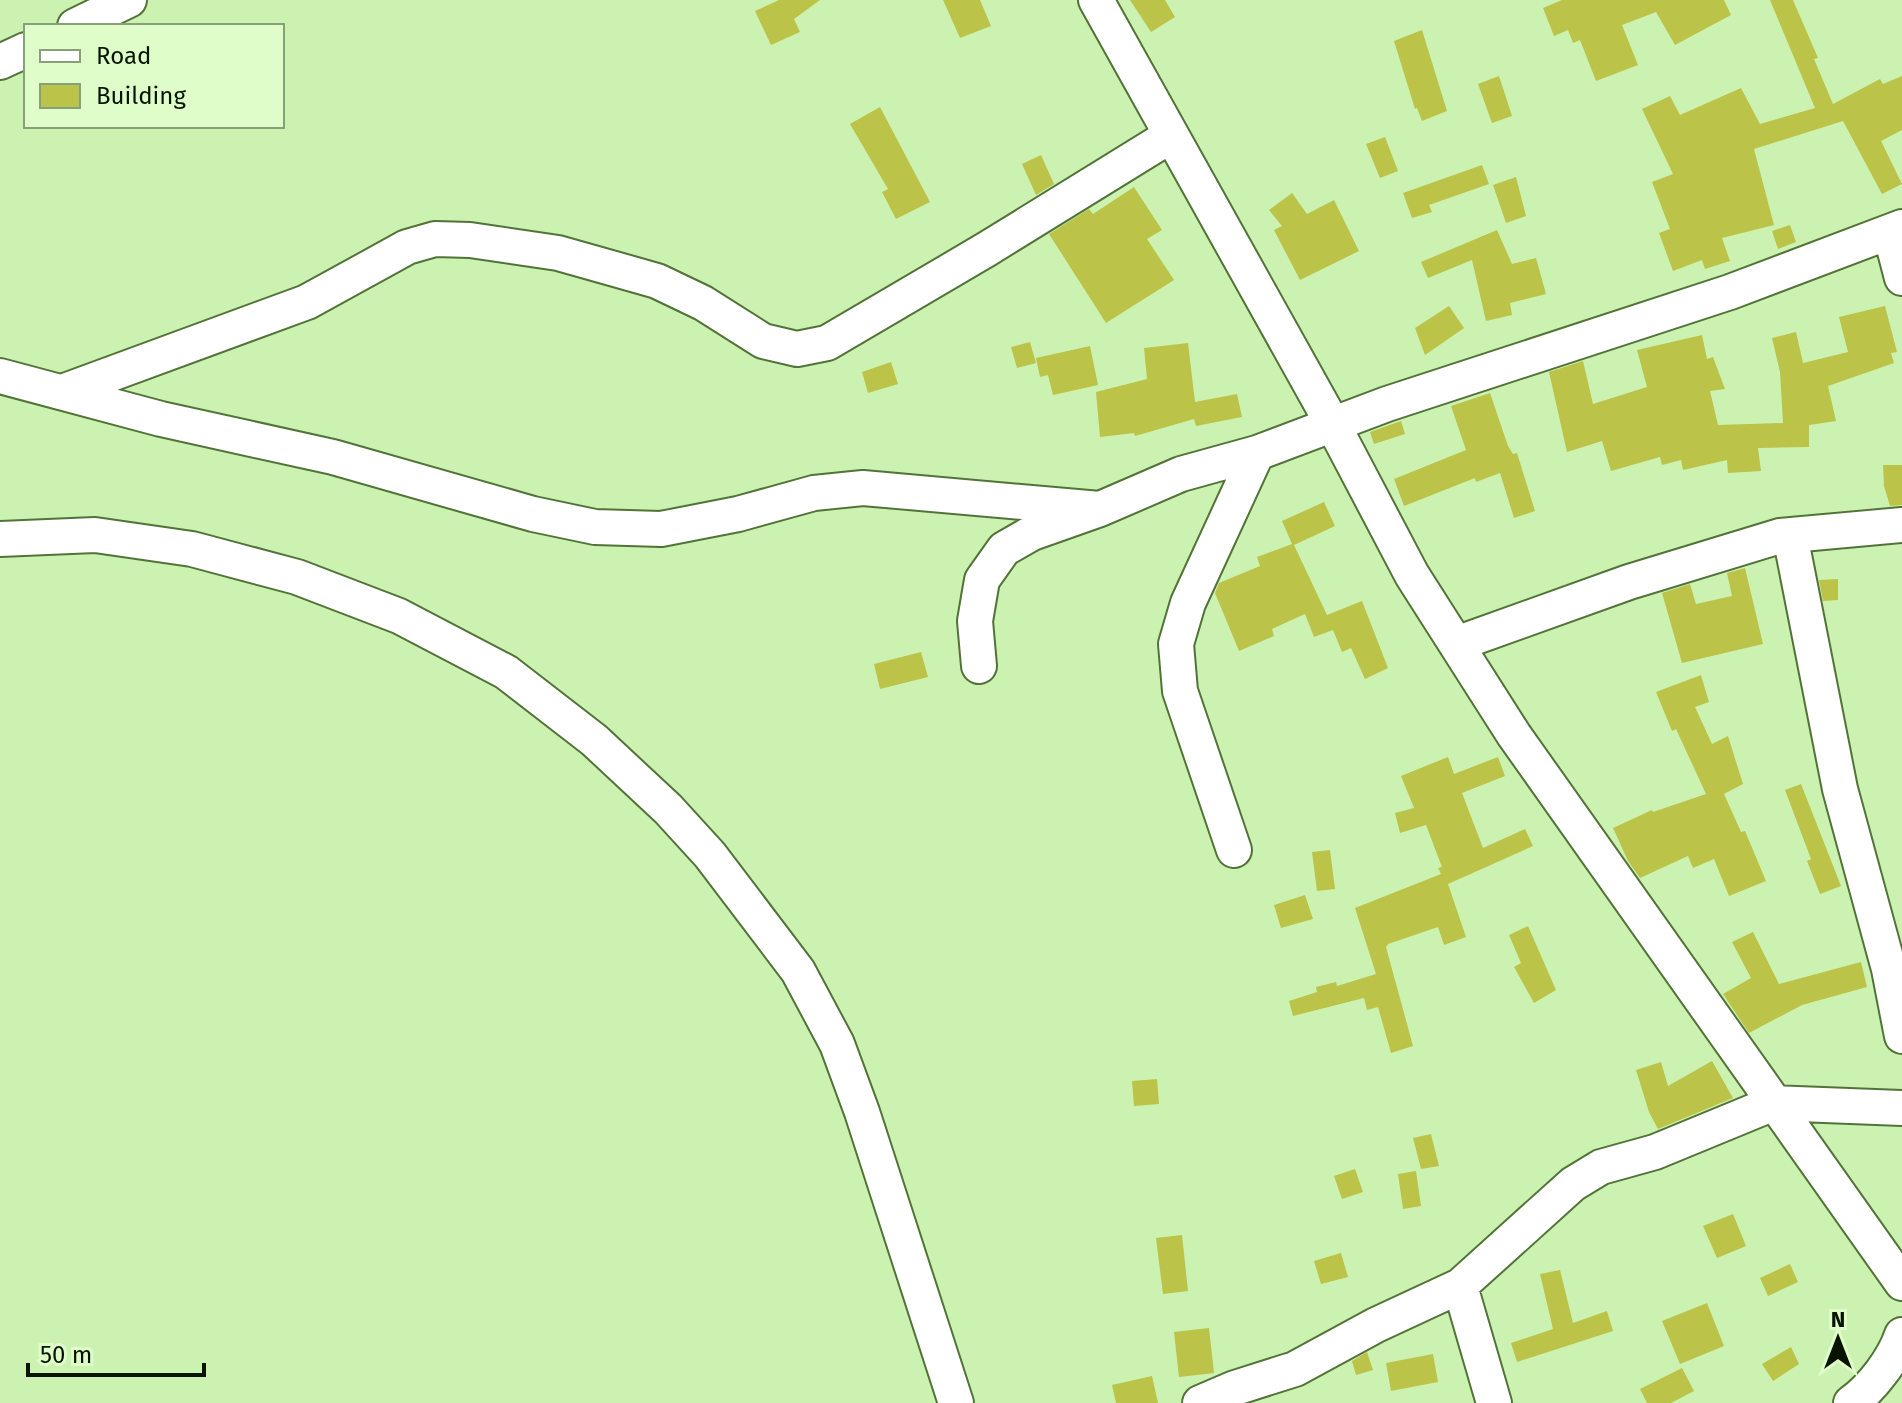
<svg xmlns="http://www.w3.org/2000/svg" width="1902" height="1403" viewBox="0 0 1902 1403" font-family="'Fira Sans',sans-serif">
  <style>
    .building { fill: #bbc348 }
    .lines { fill: none; stroke-linecap: round; stroke-linejoin: round }
    .minor-casing { stroke: #527338; stroke-width: 38 }
    .minor { stroke: #fff; stroke-width: 34 }
  </style>
  <rect width="100%" height="100%" fill="#ccf2b1"/>
  <path class="building" d="M 779,0 L 820,0 L 794,19 L 800,32 L 771,45 L 755,11 Z
    M 943,0 L 980,0 L 991,26 L 960,38 Z
    M 1130,0 L 1165,0 L 1175,17 L 1151,32 Z
    M 1562,0 L 1724,0 L 1731,15 L 1675,45 L 1656,12 L 1622,25 L 1638,65 L 1596,81 L 1580,40 L 1573,43 L 1568,30 L 1554,36 L 1543,8 Z
    M 1770,0 L 1793,0 L 1818,58 L 1814,59 L 1833,104 L 1880,79 L 1883,84 L 1902,76 L 1902,130 L 1881,141 L 1902,184 L 1882,194 L 1843,121 L 1754,149 L 1774,225 L 1722,238 L 1730,261 L 1705,269 L 1702,260 L 1673,271 L 1659,233 L 1670,229 L 1652,182 L 1673,174 L 1642,109 L 1670,96 L 1680,115 L 1741,88 L 1760,124 L 1815,108 Z
    M 1422,30 L 1447,111 L 1422,121 L 1417,108 L 1415,109 L 1394,41 Z
    M 1499,76 L 1512,116 L 1492,123 L 1478,84 Z
    M 880,107 L 930,202 L 896,219 L 882,192 L 888,189 L 850,124 Z
    M 1385,137 L 1398,171 L 1380,178 L 1366,144 Z
    M 1041,155 L 1054,184 L 1036,195 L 1022,164 Z
    M 1482,165 L 1489,184 L 1429,205 L 1432,212 L 1412,218 L 1403,193 Z
    M 1516,177 L 1526,216 L 1506,223 L 1493,185 Z
    M 1134,187 L 1162,230 L 1147,239 L 1174,280 L 1106,323 L 1049,234 L 1089,209 L 1093,214 Z
    M 1292,193 L 1307,214 L 1334,200 L 1359,251 L 1300,280 L 1274,230 L 1282,226 L 1269,210 Z
    M 1790,225 L 1796,242 L 1778,249 L 1772,231 Z
    M 1497,230 L 1512,264 L 1536,258 L 1546,294 L 1510,303 L 1512,315 L 1486,321 L 1472,260 L 1428,278 L 1421,262 Z
    M 1449,306 L 1464,328 L 1425,355 L 1415,328 Z
    M 1885,306 L 1897,352 L 1891,353 L 1894,363 L 1828,386 L 1836,421 L 1809,425 L 1809,447 L 1758,448 L 1761,471 L 1728,473 L 1727,460 L 1683,470 L 1681,460 L 1662,465 L 1660,457 L 1611,471 L 1602,441 L 1567,452 L 1549,372 L 1583,361 L 1593,404 L 1647,387 L 1637,350 L 1702,335 L 1707,359 L 1713,357 L 1725,389 L 1710,391 L 1718,425 L 1783,423 L 1780,372 L 1772,338 L 1796,332 L 1803,363 L 1848,352 L 1839,317 Z
    M 1030,342 L 1036,363 L 1017,368 L 1011,347 Z
    M 1188,343 L 1195,402 L 1237,394 L 1242,417 L 1196,426 L 1194,419 L 1135,436 L 1134,433 L 1100,437 L 1096,392 L 1147,379 L 1144,348 Z
    M 1090,346 L 1098,385 L 1053,395 L 1048,375 L 1040,377 L 1036,358 Z
    M 891,362 L 898,384 L 868,393 L 862,372 Z
    M 1490,393 L 1508,446 L 1513,454 L 1517,453 L 1535,511 L 1514,518 L 1500,473 L 1476,482 L 1475,478 L 1404,506 L 1394,479 L 1466,450 L 1451,406 Z
    M 1401,421 L 1405,434 L 1374,444 L 1370,432 Z
    M 1883,465 L 1902,465 L 1902,505 L 1890,506 L 1884,486 Z
    M 1324,502 L 1335,526 L 1294,545 L 1327,615 L 1362,601 L 1388,668 L 1365,679 L 1351,648 L 1342,652 L 1333,630 L 1314,637 L 1305,614 L 1272,629 L 1274,636 L 1239,651 L 1215,593 L 1219,583 L 1260,566 L 1257,557 L 1292,544 L 1282,521 Z
    M 1745,568 L 1763,644 L 1682,663 L 1662,593 L 1690,584 L 1696,604 L 1732,596 L 1727,573 Z
    M 1838,579 L 1838,600 L 1823,601 L 1819,580 Z
    M 921,652 L 928,677 L 880,689 L 874,664 Z
    M 1701,675 L 1709,702 L 1695,707 L 1712,744 L 1728,736 L 1743,784 L 1724,794 L 1741,832 L 1745,831 L 1766,881 L 1729,896 L 1714,859 L 1693,868 L 1688,856 L 1640,878 L 1628,861 L 1613,828 L 1652,810 L 1653,812 L 1706,794 L 1676,729 L 1672,731 L 1656,692 Z
    M 1448,757 L 1454,774 L 1498,757 L 1505,776 L 1462,793 L 1483,848 L 1525,829 L 1533,846 L 1448,884 L 1466,937 L 1444,945 L 1438,927 L 1388,944 L 1386,947 L 1413,1046 L 1391,1053 L 1378,1007 L 1367,1010 L 1364,998 L 1293,1016 L 1289,1001 L 1317,992 L 1316,987 L 1336,982 L 1337,986 L 1376,974 L 1355,908 L 1441,874 L 1438,868 L 1442,867 L 1426,825 L 1400,833 L 1395,813 L 1414,808 L 1401,776 Z
    M 1801,784 L 1841,886 L 1820,894 L 1807,861 L 1811,859 L 1785,790 Z
    M 1330,850 L 1335,889 L 1317,891 L 1312,852 Z
    M 1305,895 L 1313,919 L 1281,928 L 1274,905 Z
    M 1528,926 L 1556,990 L 1534,1003 L 1514,967 L 1521,963 L 1509,935 Z
    M 1753,932 L 1779,984 L 1861,962 L 1867,987 L 1802,1005 L 1749,1033 L 1723,994 L 1751,978 L 1732,942 Z
    M 1712,1061 L 1733,1098 L 1658,1129 L 1649,1112 L 1636,1070 L 1661,1062 L 1668,1086 Z
    M 1157,1079 L 1159,1104 L 1134,1106 L 1132,1081 Z
    M 1431,1134 L 1439,1166 L 1421,1169 L 1413,1138 Z
    M 1355,1169 L 1363,1192 L 1342,1199 L 1334,1176 Z
    M 1416,1171 L 1421,1206 L 1403,1209 L 1398,1174 Z
    M 1733,1214 L 1746,1246 L 1717,1258 L 1703,1226 Z
    M 1182,1235 L 1188,1291 L 1163,1294 L 1156,1238 Z
    M 1341,1253 L 1348,1277 L 1321,1284 L 1314,1261 Z
    M 1790,1264 L 1798,1282 L 1768,1296 L 1760,1278 Z
    M 1560,1270 L 1573,1323 L 1607,1311 L 1613,1331 L 1517,1362 L 1511,1343 L 1553,1329 L 1540,1274 Z
    M 1707,1303 L 1724,1346 L 1680,1364 L 1662,1321 Z
    M 1209,1328 L 1214,1373 L 1179,1377 L 1174,1332 Z
    M 1791,1347 L 1799,1364 L 1773,1381 L 1762,1364 Z
    M 1367,1352 L 1373,1370 L 1356,1375 L 1352,1361 Z
    M 1433,1354 L 1438,1382 L 1391,1391 L 1386,1363 Z
    M 1682,1368 L 1694,1391 L 1671,1403 L 1647,1403 L 1640,1389 Z
    M 1152,1376 L 1158,1403 L 1116,1403 L 1112,1385 Z"/>
  <g class="lines">
    <g class="minor-casing">
      <path id="minor" d="M 1096,0 L 1332,423 L 1412,575 L 1514,735 L 1902,1283
        M 75,26 L 129,0
        M 0,62 L 26,50
        M 1890,232 L 1902,278
        M 0,376 L 161,419 L 333,457 L 533,514 L 595,527 L 661,529 L 738,514 L 814,493 L 863,488 L 1100,509
        M 62,392 L 307,302 L 407,247 L 435,239 L 470,240 L 558,253 L 657,281 L 703,303 L 763,341 L 797,349 L 827,343 L 987,249 L 1170,136
        M 1790,535 L 1840,789 L 1889,969 L 1902,1036
        M 0,539 L 95,535 L 192,549 L 297,577 L 399,616 L 506,672 L 594,740 L 668,809 L 710,855 L 798,971 L 837,1044 L 862,1112 L 956,1403
        M 1456,644 L 1629,582 L 1780,536 L 1902,525
        M 979,666 L 975,621 L 982,580 L 1004,549 L 1032,533 L 1100,509 L 1181,474 L 1257,453 L 1387,404 L 1730,292 L 1902,227
        M 1234,850 L 1180,691 L 1176,644 L 1188,603 L 1257,453
        M 1460,1286 L 1494,1403
        M 1200,1403 L 1235,1388 L 1295,1369 L 1376,1325 L 1460,1286 L 1573,1184 L 1601,1167 L 1655,1152 L 1774,1103 L 1902,1108
        M 1851,1403 C 1872,1388 1894,1359 1902,1335"/>
    </g>
    <use href="#minor" class="minor"/>
  </g>
  <rect x="24" y="24" width="260" height="104" fill="#defdc9" stroke="#88a079" stroke-width="2"/>
  <rect x="40" y="50" width="40" height="12" fill="#ffffff" stroke="#88a079" stroke-width="2"/>
  <text x="96" y="64" font-size="24" fill="#081400">Road</text>
  <rect x="40" y="84" width="40" height="24" fill="#bbc348" stroke="#88a079" stroke-width="2"/>
  <text x="96" y="104" font-size="24" fill="#081400">Building</text>
  <g transform="translate(1838 1339)" stroke="#defdc9" stroke-width="6" paint-order="stroke">
  <path d="M0-6L14 30L0 20L-14 30Z" fill="#081400"/>
  <text y="-12" font-size="22" font-weight="bold" text-anchor="middle" fill="#081400">N</text>
  </g>
  <path d="M28 1363v12h176v-12" fill="none" stroke="#081400" stroke-width="4"/>
  <text x="40" y="1363" font-size="24" fill="#081400" stroke="#defdc9" stroke-width="6" paint-order="stroke">50 m</text>
</svg>
